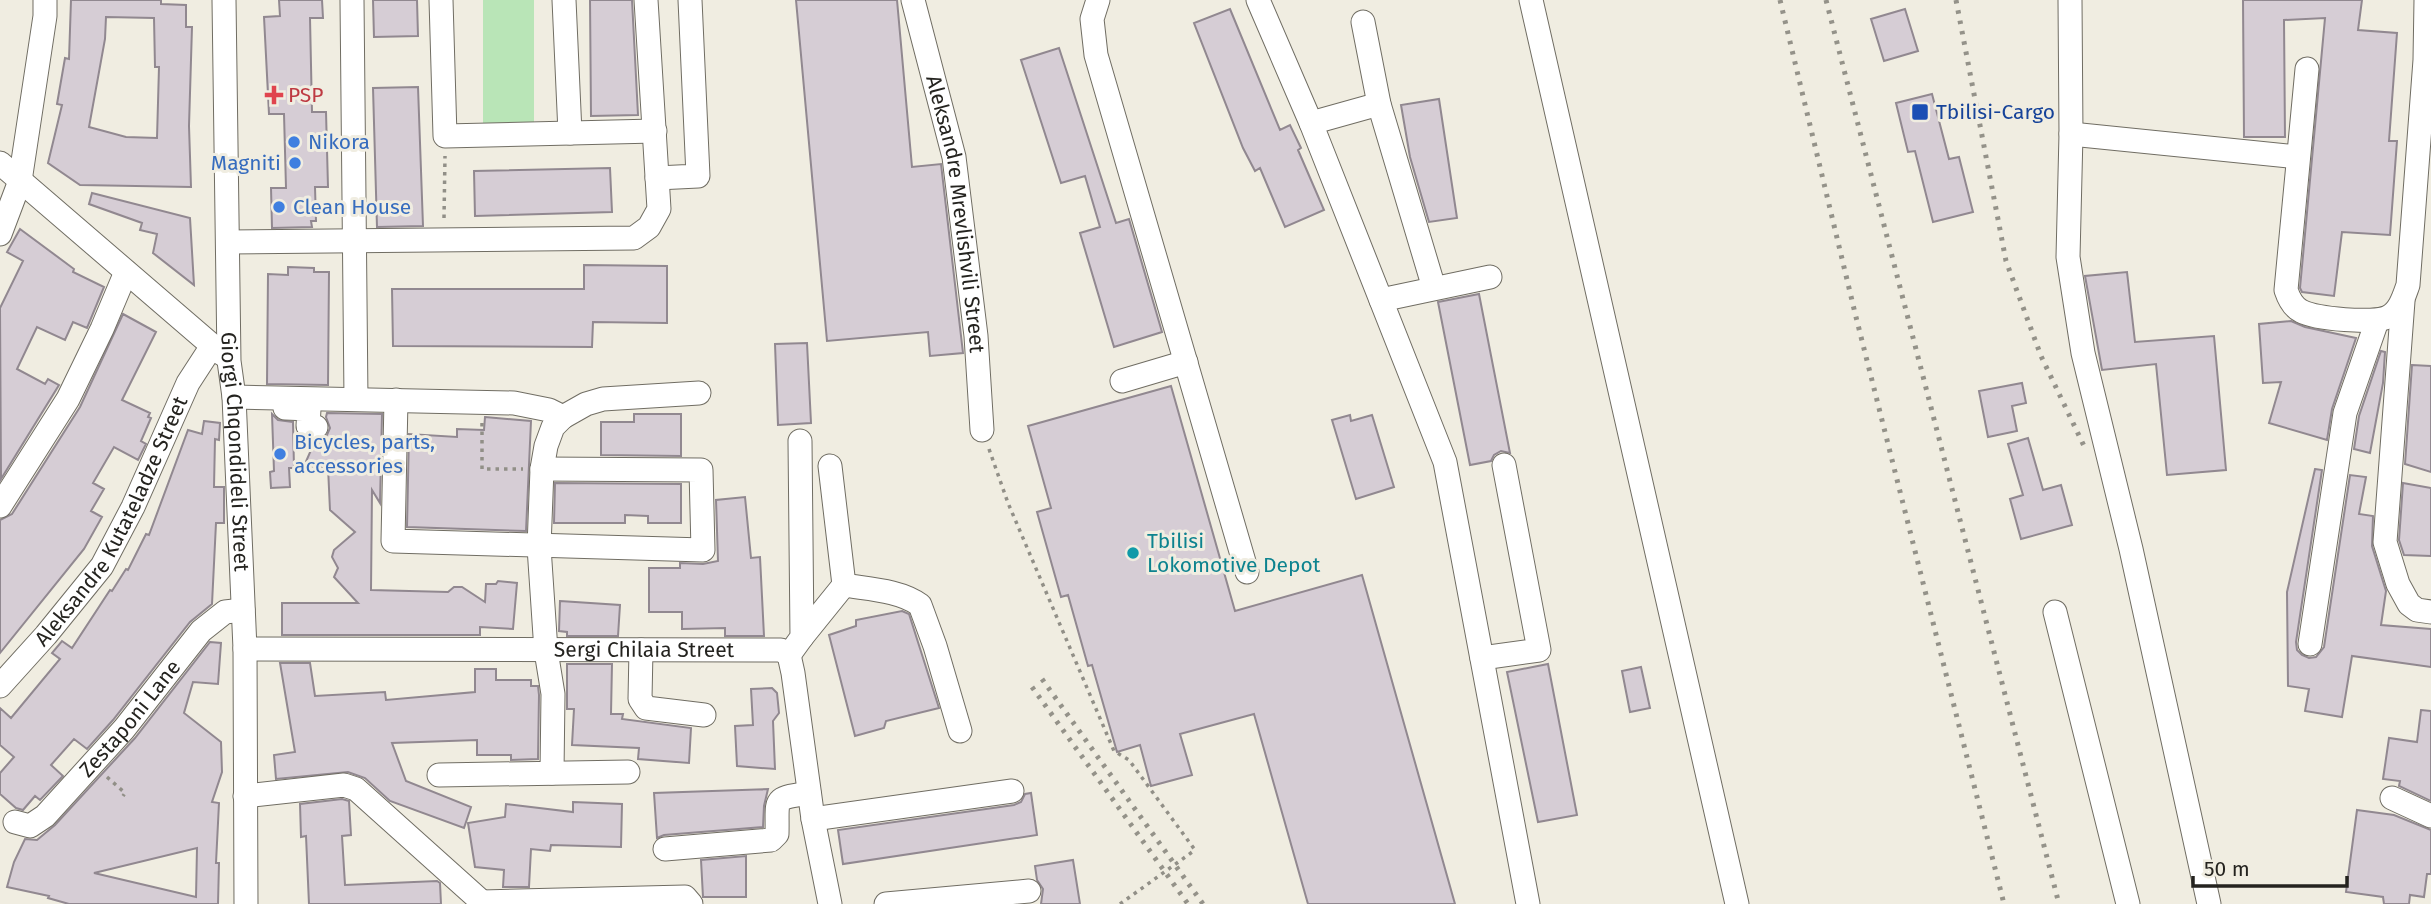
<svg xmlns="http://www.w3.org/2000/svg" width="2431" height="904" viewBox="0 0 2431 904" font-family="'Fira Sans',sans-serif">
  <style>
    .green { fill: #b9e5b7 }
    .building { fill: #d6cdd5; stroke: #918890; stroke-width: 2; fill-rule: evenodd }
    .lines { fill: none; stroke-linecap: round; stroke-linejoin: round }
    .minor-casing { stroke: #706d63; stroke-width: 25 }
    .path { stroke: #918f87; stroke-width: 3.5; stroke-dasharray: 3.5 5; stroke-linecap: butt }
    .minor { stroke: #fff; stroke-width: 23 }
    .rail { stroke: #949289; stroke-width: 5; stroke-dasharray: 3.5 7; stroke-linecap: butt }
    .path-bridge { stroke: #918f87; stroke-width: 3.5; stroke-dasharray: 3.5 5; stroke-linecap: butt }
    .health-dot { fill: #e0444e; stroke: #f0ede1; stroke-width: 2.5 }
    .transit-dot { fill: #1a4fb4; stroke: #f0ede1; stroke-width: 2.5 }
    .shop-dot { fill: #3f7fe0; stroke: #f0ede1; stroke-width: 2.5 }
    .culture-dot { fill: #0f9aa8; stroke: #f0ede1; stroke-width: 2.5 }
    .labels { text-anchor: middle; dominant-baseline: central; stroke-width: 6; stroke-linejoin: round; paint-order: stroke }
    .health-label { font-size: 21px; fill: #be3a42; stroke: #f0ede1; text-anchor: start }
    .transit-label { font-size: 21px; fill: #164399; stroke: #f0ede1; text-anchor: start }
    .shop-label { font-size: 21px; fill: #366cbe; stroke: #f0ede1; text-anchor: start }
    .street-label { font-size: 21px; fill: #24231f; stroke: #f0ede1 }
    .culture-label { font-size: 21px; fill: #0d838f; stroke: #f0ede1; text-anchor: start }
  </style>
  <rect width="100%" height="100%" fill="#f0ede1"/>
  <path class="green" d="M 483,0 L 534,0 L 534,124 L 483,123 Z"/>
  <path class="building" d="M 71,0 L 161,0 L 161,4 L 186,5 L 186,27 L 192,27 L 189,126 L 191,187 L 80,185 L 48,163 L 62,105 L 57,104 L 65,58 L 69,59 ZM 106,17 L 154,18 L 155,67 L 159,67 L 157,138 L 126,137 L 89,127 L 105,39 Z
    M 279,0 L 322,0 L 323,18 L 310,18 L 312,112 L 326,112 L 328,187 L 315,187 L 316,221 L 311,221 L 312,227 L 272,228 L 271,188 L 286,188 L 284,114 L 269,114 L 264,17 L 280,16 Z
    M 373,0 L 417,0 L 418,36 L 374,37 Z
    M 590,0 L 632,0 L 638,115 L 591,116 Z
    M 796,0 L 897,0 L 912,167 L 941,164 L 963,353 L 930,356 L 928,332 L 827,341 Z
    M 2243,0 L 2362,0 L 2358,30 L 2397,33 L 2389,141 L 2397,141 L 2390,235 L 2342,232 L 2334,296 L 2302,292 L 2300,288 L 2325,18 L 2284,20 L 2285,137 L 2244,137 Z
    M 1230,9 L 1280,130 L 1290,125 L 1301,148 L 1298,150 L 1324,210 L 1285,227 L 1260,168 L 1255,171 L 1243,148 L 1194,23 Z
    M 1905,9 L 1918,51 L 1884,61 L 1871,19 Z
    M 1059,48 L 1116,223 L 1129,219 L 1162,332 L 1114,347 L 1080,233 L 1100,227 L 1085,176 L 1061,183 L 1021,60 Z
    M 418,87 L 423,226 L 377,227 L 373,88 Z
    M 1932,94 L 1949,159 L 1959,157 L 1973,212 L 1933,222 L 1915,151 L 1908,152 L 1896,103 Z
    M 1439,99 L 1457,218 L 1429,222 L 1410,157 L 1401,105 Z
    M 610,168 L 612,212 L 475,216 L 474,171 Z
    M 92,193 L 190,218 L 194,285 L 153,253 L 157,234 L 140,230 L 142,223 L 89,204 Z
    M 20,229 L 74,269 L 73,272 L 104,287 L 87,328 L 73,322 L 65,340 L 37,327 L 17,369 L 45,384 L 48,379 L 59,385 L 1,479 L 0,308 L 23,261 L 7,252 Z
    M 584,265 L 667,266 L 667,323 L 593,322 L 592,347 L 393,346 L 392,289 L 584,289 Z
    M 288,267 L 314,268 L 314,272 L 329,272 L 328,385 L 267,384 L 268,274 L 288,275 Z
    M 2127,272 L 2135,342 L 2214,336 L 2226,470 L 2167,475 L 2156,364 L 2102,370 L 2085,276 Z
    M 1479,294 L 1510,453 L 1501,451 L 1494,455 L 1491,461 L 1470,465 L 1438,302 Z
    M 123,314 L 156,332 L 122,400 L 150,413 L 148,417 L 151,418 L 141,441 L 146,444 L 138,460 L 114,447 L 93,483 L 104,489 L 91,511 L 102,517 L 84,549 L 0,653 L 0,520 L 12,514 L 80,407 Z
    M 2291,321 L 2305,327 L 2356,338 L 2332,409 L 2327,440 L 2269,423 L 2281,382 L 2263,383 L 2259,324 Z
    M 807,343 L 811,423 L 778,425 L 775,344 Z
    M 2381,351 L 2385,352 L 2383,383 L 2370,453 L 2354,449 L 2359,416 Z
    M 2412,365 L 2431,366 L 2431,472 L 2405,464 Z
    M 2022,383 L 2026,403 L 2012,406 L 2017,431 L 1988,437 L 1979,391 Z
    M 1171,386 L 1235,611 L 1362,575 L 1455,904 L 1308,904 L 1254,714 L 1180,734 L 1192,775 L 1151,786 L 1140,745 L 1117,752 L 1092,665 L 1088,666 L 1068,595 L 1061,597 L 1037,512 L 1051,508 L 1028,426 Z
    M 327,413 L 382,414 L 380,503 L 372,490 L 371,590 L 448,592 L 454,587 L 462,587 L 485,602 L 486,584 L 496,584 L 498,581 L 517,583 L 513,629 L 480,627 L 480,635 L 282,635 L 282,603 L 358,603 L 334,577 L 338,568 L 332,557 L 334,550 L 355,532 L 330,510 L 328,467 L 304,466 L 315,441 L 322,440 L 327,435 L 330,428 L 326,417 Z
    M 272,414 L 278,420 L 293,422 L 294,468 L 289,468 L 290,487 L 271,488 L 270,472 L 274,471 Z
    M 634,414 L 681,414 L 681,456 L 601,455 L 601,422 L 634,422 Z
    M 1350,415 L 1351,421 L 1372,415 L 1394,487 L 1356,499 L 1332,420 Z
    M 485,417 L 531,421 L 526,531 L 407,527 L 409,434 L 457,437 L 457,429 L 484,430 Z
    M 204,421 L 220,423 L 219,440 L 215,439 L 214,487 L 224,487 L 224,523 L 216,523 L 212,604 L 190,622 L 113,720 L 87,749 L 74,739 L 51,765 L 63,776 L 40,800 L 35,796 L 23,810 L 16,808 L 0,794 L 0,773 L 14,757 L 0,745 L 0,708 L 11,718 L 60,659 L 52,653 L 62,641 L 72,648 L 110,590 L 112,591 L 126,569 L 128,570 L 146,534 L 149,535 L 188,430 L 202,434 Z
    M 2028,438 L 2043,490 L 2061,485 L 2072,525 L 2021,539 L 2010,499 L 2023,495 L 2008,444 Z
    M 2315,469 L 2322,470 L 2296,642 L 2297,650 L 2302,655 L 2309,658 L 2316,657 L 2324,647 L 2350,475 L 2366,477 L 2359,514 L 2373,516 L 2372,546 L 2386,591 L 2381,625 L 2431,629 L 2431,667 L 2352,656 L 2342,717 L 2305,711 L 2309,689 L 2288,686 L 2287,592 Z
    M 555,483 L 681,484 L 681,523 L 648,523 L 648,516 L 625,515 L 625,523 L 554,523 Z
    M 2403,483 L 2431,488 L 2431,556 L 2404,555 L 2399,540 Z
    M 745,497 L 751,558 L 760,557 L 764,636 L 725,636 L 725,628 L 682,629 L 682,612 L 649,612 L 649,568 L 680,568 L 680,563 L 703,564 L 718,561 L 716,500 Z
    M 560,601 L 620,605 L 618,636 L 567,636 L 567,632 L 559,631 Z
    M 902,611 L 909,614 L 939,708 L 886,721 L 884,728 L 855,736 L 829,635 L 856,626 L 856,620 Z
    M 210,642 L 221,643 L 218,684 L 193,682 L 184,713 L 221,742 L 222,772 L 212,802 L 219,803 L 216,863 L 219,863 L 218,904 L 69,904 L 48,898 L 49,896 L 7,887 L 14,862 L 25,839 L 37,840 L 55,825 L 135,738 ZM 197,848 L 196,897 L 94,873 Z
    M 280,663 L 310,663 L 315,696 L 385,692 L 386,700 L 475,692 L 475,669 L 496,669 L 496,680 L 531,680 L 531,686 L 538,686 L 539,695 L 538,759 L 511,760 L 511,755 L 477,755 L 477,740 L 392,743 L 406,781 L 471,807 L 464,828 L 390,801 L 365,778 L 348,772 L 276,779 L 274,755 L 295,752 Z
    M 567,664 L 612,664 L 611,714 L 623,714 L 622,719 L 691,728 L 689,763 L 638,759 L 639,748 L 572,745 L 574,709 L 567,709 Z
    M 1548,664 L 1577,815 L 1538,822 L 1507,672 Z
    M 1641,667 L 1650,708 L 1630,712 L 1622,671 Z
    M 772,688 L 777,693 L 779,713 L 773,721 L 775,769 L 737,766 L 735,726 L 753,725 L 751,689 Z
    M 2421,710 L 2431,711 L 2431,801 L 2399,786 L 2400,781 L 2383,779 L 2389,738 L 2417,742 Z
    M 768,789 L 764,806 L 763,827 L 664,835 L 657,838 L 654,793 Z
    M 1031,793 L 1037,835 L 843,864 L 838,830 L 1014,805 L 1021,802 L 1025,794 Z
    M 342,799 L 349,801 L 351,835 L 342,836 L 345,885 L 437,881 L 440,883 L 441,904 L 309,904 L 306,836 L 301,837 L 300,804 Z
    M 573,802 L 622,804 L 621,847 L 551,845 L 550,851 L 531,849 L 529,887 L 503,887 L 504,870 L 475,867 L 468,823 L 505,817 L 506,804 L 573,812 Z
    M 2357,810 L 2394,815 L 2431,830 L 2431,874 L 2427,874 L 2424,897 L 2410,895 L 2409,904 L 2384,904 L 2383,897 L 2346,892 Z
    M 746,856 L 746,897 L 703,897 L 701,860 Z
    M 1073,860 L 1080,904 L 1041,904 L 1043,889 L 1037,880 L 1035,866 Z"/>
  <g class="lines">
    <g class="minor-casing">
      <g id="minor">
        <path id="s1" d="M 224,0 L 229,361 L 234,397 L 245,649 L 246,904"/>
        <path d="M 352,0 L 356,399"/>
        <path d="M 441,0 L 445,136 L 655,131"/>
        <path d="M 564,0 L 570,133"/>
        <path id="s2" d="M 913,0 L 954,157 L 976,336 L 982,430"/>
        <path d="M 1098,0 L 1092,19 L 1096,55 L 1247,572"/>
        <path d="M 1258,0 L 1311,123 L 1445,462 L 1528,904"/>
        <path d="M 1531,0 L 1737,904"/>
        <path d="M 2070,0 L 2071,134 L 2068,257 L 2083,353 L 2131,549 L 2209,904"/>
        <path d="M 1363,22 L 1379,104 L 1434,288"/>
        <path d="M 2307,69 L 2286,290 C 2289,299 2293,307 2301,311 C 2316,319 2374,324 2388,317 C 2400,311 2404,296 2408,285 L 2425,60 L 2426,0"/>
        <path d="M 1311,123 L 1379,104"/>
        <path d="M 2071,134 L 2298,157"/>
        <path d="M 0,163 L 222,354"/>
        <path d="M 657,178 L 698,176 L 690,0"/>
        <path d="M 0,234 L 20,181 L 45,16 L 45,0"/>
        <path d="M 228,242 L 634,238 L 649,227 L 659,209 L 646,0"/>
        <path d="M 1381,300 L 1490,277"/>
        <path d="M 2403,301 L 2385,542 L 2398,584 L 2409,604 L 2417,610 L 2431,612"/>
        <path d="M 1122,381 L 1186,362"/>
        <path d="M 234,397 L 514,403 L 549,410 L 563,417 L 586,404 L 603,399 L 699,393"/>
        <path d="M 396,400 L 393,541 L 703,550 L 701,470 L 542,469"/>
        <path d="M 285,408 L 309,409 L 308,426 L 316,427"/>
        <path d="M 0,506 L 68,399 L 102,329 L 126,272"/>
        <path d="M 844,585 C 867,589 900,590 920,605 L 935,646 L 960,731"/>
        <path d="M 2055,612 L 2128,904"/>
        <path d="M 802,637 L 844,585 L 830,466"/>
        <path d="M 2310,644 L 2345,413 L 2377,321"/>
        <path id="s3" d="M 245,649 L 781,650 L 789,655 L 793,673 L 813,819 L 830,904"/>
        <path d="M 641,650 L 640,699 L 646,708 L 704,715"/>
        <path d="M 789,655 L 802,637 L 800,441"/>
        <path d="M 1482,658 L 1539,650 L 1504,465"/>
        <path id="s4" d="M 0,686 L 46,635 L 102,566 L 133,507 L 188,383 L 212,346"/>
        <path d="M 552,773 L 553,694 L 546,651 L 539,547 L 542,469 L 546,446 L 553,427 L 563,417"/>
        <path d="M 439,775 L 628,772"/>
        <path d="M 245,796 L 344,785 L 356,789 L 482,902"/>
        <path d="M 2392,798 L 2431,816"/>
        <path d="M 813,819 L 1012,791"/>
        <path id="s5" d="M 15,822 L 30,826 L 45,816 L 124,729 L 201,631 L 225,612 L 243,610"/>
        <path d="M 665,849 L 771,840 L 777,834 C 778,798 771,799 809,793"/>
        <path d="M 481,904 L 482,902 L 685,897 L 691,904"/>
        <path d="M 886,904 L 1029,891"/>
      </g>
    </g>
    <path class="path" d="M 444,218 L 445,156
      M 482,423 L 482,469 L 523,469
      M 989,449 L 1008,503 L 1114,751 L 1129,760 L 1195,850
      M 107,777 L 125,793 L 123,796"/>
    <use href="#minor" class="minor"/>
    <path class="rail" d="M 1780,0 L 1855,313 L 2004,904
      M 1826,0 L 2059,904
      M 1956,0 L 2006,261 L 2041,356 L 2084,446
      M 1042,679 L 1203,904
      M 1032,687 L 1188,904"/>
    <path class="path-bridge" d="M 1120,904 L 1195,850"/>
  </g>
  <path class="health-dot" d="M270.5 84.5h7v7h7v7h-7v7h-7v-7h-7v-7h7z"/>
  <rect class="transit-dot" x="1911" y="103" width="18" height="18" rx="3.5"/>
  <g class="shop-dot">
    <circle cx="294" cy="142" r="7"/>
    <circle cx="295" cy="163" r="7"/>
    <circle cx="279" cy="207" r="7"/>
    <circle cx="280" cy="454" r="7"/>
  </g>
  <circle class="culture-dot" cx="1133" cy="553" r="7"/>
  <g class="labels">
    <g class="health-label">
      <text x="288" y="95">PSP</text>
    </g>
    <g class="transit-label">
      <text x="1936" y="112">Tbilisi-Cargo</text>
    </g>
    <g class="shop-label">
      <text x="308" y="142">Nikora</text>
      <text x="281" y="163" text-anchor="end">Magniti</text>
      <text x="293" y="207">Clean House</text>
      <text x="294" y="442">Bicycles, parts,<tspan x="294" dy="24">accessories</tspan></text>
    </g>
    <g class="street-label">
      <text stroke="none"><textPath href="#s2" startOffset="219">Aleksandre Mrevlishvili Street</textPath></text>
      <text stroke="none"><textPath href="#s1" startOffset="452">Giorgi Chqondideli Street</textPath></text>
      <text stroke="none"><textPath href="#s4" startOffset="201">Aleksandre Kutateladze Street</textPath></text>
      <text stroke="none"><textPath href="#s3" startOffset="399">Sergi Chilaia Street</textPath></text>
      <text stroke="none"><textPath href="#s5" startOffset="163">Zestaponi Lane</textPath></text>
    </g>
    <g class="culture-label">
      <text x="1147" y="541">Tbilisi<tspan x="1147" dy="24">Lokomotive Depot</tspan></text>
    </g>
  </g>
  <path d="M2193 876v10h154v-10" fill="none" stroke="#24231f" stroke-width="3.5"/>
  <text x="2204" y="876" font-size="21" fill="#24231f" stroke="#f0ede1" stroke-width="5" paint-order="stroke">50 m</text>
</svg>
